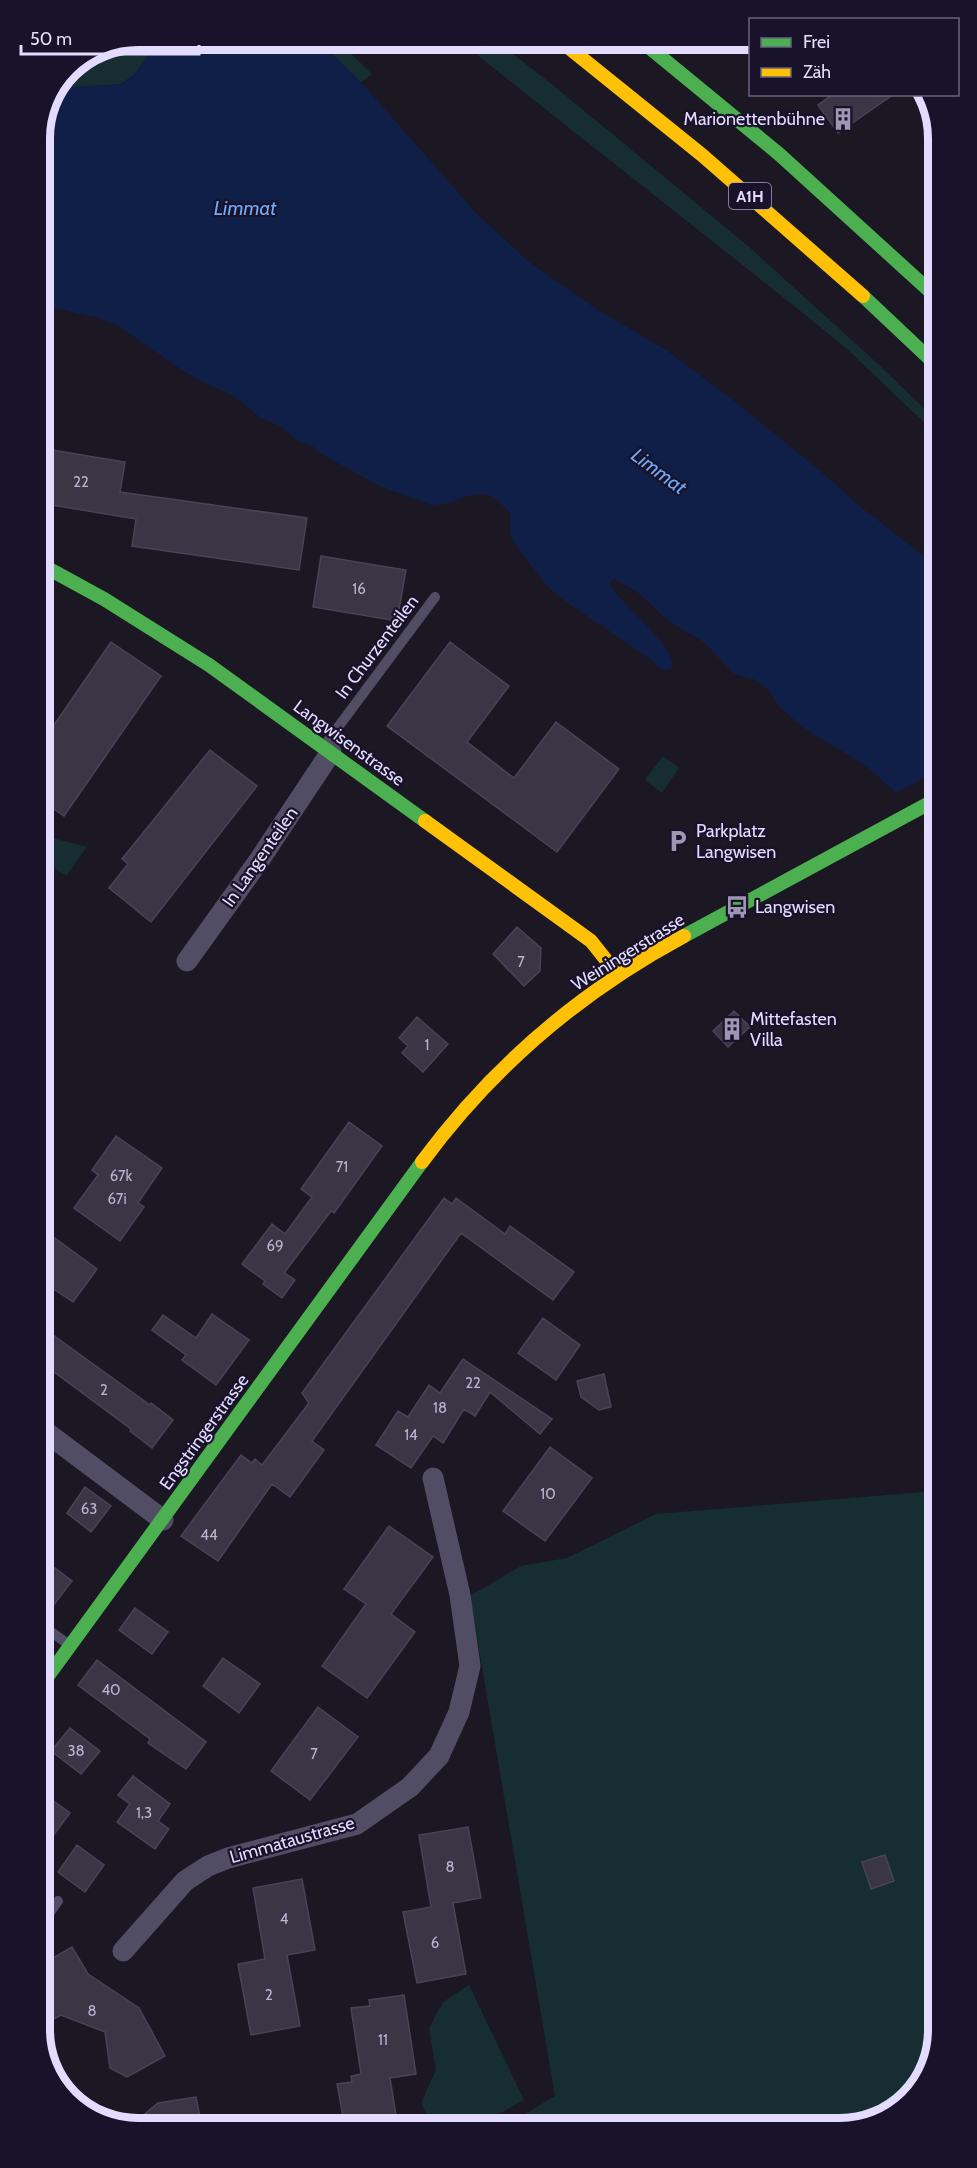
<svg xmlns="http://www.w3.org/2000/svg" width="977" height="2168" viewBox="0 0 977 2168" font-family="Cabin,sans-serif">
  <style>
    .green { fill: #162e32 }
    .water { fill: #101f47 }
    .pier { fill: #1b1824 }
    .building { fill: #3b3646; stroke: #494357; stroke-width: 1.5 }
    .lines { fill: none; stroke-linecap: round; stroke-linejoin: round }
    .lane { stroke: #514d65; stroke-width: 10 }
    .street { stroke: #514d65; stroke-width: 21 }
    .fast { stroke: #4caf50; stroke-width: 14 }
    .slow { stroke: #ffc107; stroke-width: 14 }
    .labels { text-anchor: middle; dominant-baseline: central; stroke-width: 4.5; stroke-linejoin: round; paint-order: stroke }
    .number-label { font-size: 15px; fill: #b9b2d0 }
    .shield { fill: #18122a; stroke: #a69fbe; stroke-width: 1.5 }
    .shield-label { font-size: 16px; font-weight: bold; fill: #e3dcfe }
    .poi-label { font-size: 18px; fill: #e3dcfe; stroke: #18122a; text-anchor: start }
    .street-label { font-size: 18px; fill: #e3dcfe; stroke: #18122a }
    .water-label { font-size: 20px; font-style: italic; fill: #6fabf9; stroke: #18122a }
    .rim { fill: none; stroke: #e3dcfe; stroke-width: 8 }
  </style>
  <rect width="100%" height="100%" fill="#1b1824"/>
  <path class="green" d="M 137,39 L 160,39 L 136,73 L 121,84 L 59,88 L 68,68 Z
    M 317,39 L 336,39 L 372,74 L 361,82 Z
    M 457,39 L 494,39 L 554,86 L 748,246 L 877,363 L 934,418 L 934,432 L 846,348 L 793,305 Z
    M 663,756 L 679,768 L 662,793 L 645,780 Z
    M 41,835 L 87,847 L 66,876 L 41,859 Z
    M 936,1491 L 938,2031 L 918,2090 L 872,2124 L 505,2126 L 555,2096 L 470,1596 L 521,1566 L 567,1558 L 656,1514 Z
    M 469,1985 L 524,2100 L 477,2126 L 433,2127 L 421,2103 L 436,2070 L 429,2028 L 443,2002 Z"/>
  <path class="water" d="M 160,39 L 317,39 L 361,82 L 476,213 L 529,262 L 598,310 L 666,350 L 729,397 L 831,480 L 857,504 L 934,564 L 935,827 L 865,765 L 805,729 L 778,706 L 770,691 L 756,680 L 734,674 L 705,643 L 666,619 L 640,594 L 615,579 L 609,582 C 618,603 679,648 672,668 L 667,670 L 658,667 L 652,660 L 562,599 L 547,586 L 513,541 L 510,535 L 511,513 L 493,497 L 486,494 L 471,495 L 444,504 L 432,505 L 382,487 L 323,455 L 312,446 L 298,441 L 280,426 L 261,418 L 234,396 L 197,379 L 176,366 L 117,325 L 99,318 L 40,305 L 39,131 L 59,88 L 121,84 L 136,73 Z"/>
  <path class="pier" d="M 935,772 L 935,827 L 932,829 L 893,794 Z"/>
  <path class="building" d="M 833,94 L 894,94 L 838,133 L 818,105 Z
    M 40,448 L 125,462 L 120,492 L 307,518 L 299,570 L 132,546 L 136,519 L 40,503 Z
    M 321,556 L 406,570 L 397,621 L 313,607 Z
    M 111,642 L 161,676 L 64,816 L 41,800 L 41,744 Z
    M 450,642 L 509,686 L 467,742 L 514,778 L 556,722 L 619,769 L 557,852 L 387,726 Z
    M 210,750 L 257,786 L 151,922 L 109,888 L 128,864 L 122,859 Z
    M 517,927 L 541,948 L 540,971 L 524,986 L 493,954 Z
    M 734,1011 L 750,1027 L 728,1047 L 713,1031 Z
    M 417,1017 L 448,1044 L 423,1072 L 402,1053 L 408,1046 L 399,1038 Z
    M 349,1122 L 382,1146 L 334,1213 L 331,1211 L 284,1273 L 295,1280 L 282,1298 L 263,1284 L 265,1281 L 242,1264 L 272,1224 L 285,1234 L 312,1197 L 301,1189 Z
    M 116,1136 L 162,1168 L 138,1203 L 144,1207 L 120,1241 L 74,1208 L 98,1175 L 92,1170 Z
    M 444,1198 L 452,1204 L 456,1198 L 505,1234 L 510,1226 L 574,1272 L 553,1300 L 461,1233 L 312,1441 L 324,1450 L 290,1497 L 272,1484 L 218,1561 L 181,1536 L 241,1455 L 252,1463 L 255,1459 L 262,1465 L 309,1403 L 302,1393 Z
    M 52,1236 L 97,1269 L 73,1302 L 42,1281 L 42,1250 Z
    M 212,1314 L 249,1340 L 216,1385 L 182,1360 L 186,1355 L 152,1330 L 163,1315 L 196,1338 Z
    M 543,1318 L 580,1345 L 556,1380 L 518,1353 Z
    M 42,1327 L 150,1405 L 151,1403 L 173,1420 L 152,1448 L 130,1431 L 131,1429 L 42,1363 Z
    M 463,1359 L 552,1419 L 540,1434 L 490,1392 L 475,1416 L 464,1409 L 443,1443 L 433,1436 L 411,1468 L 376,1445 L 398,1411 L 408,1417 L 429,1385 L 440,1393 Z
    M 604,1374 L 611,1407 L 599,1410 L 581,1397 L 577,1381 Z
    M 550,1447 L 592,1478 L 545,1541 L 503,1511 Z
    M 85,1487 L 111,1506 L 91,1532 L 67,1513 Z
    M 389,1526 L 433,1557 L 391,1614 L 415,1632 L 367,1698 L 322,1666 L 366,1604 L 344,1589 Z
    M 43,1559 L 72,1581 L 43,1619 Z
    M 135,1608 L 168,1632 L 152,1654 L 119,1630 Z
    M 223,1658 L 260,1684 L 239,1713 L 203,1686 Z
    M 97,1660 L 206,1742 L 186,1769 L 148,1743 L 150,1739 L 78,1685 Z
    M 318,1707 L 358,1737 L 310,1800 L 271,1771 Z
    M 70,1728 L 100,1751 L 81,1774 L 51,1751 Z
    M 133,1776 L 170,1804 L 158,1821 L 169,1829 L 155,1849 L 117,1822 L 130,1804 L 118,1795 Z
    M 44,1794 L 70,1813 L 44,1848 Z
    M 468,1827 L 481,1898 L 453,1903 L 466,1974 L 417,1983 L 403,1912 L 431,1907 L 419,1835 Z
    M 77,1845 L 104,1865 L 85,1892 L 58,1872 Z
    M 885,1855 L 894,1881 L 871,1889 L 862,1862 Z
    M 302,1879 L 315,1950 L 287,1955 L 300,2026 L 251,2035 L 238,1964 L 265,1959 L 253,1888 Z
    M 72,1947 L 88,1974 L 139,2008 L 165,2056 L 127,2077 L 110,2068 L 105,2032 L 61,2015 L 44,2024 L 44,1963 Z
    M 404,1995 L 416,2074 L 390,2078 L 398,2127 L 345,2127 L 337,2084 L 352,2082 L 351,2076 L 361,2074 L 351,2008 L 370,2006 L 369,2000 Z
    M 196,2097 L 202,2128 L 128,2128 L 158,2103 Z"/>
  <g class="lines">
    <path class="lane" d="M 324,746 L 435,597
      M 43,1626 L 68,1644
      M 44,1921 L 58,1901"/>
    <path class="street" d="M 187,961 L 260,859 L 331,752
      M 43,1430 L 163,1520
      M 123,1951 L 185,1881 L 208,1866 L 228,1858 L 357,1824 L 410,1787 L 439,1756 L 459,1712 L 470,1666 L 460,1595 L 433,1478"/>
    <path class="fast" d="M 639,39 L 779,154 L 933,294
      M 863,296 L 933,362
      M 40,564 L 104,599 L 209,665 L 425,821
      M 684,936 L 935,800
      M 43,1683 L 422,1162"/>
    <path class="slow" d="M 558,39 L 702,155 L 863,296
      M 425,821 L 591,941 L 618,975
      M 422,1162 C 492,1067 580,992 684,936"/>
  </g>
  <defs>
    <g id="building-bare" transform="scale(1.8)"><path d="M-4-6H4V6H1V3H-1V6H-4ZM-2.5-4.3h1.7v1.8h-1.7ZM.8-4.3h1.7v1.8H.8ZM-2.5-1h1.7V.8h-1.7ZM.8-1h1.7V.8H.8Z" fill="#9d97b2" stroke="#18122a" stroke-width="2.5" paint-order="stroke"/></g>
    <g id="parking-bare" transform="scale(1.8)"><path d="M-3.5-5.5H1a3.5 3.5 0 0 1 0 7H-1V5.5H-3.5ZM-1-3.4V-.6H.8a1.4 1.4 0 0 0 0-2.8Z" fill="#9d97b2" stroke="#18122a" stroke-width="2.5" paint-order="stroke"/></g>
    <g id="bus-bare" transform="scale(1.8)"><path d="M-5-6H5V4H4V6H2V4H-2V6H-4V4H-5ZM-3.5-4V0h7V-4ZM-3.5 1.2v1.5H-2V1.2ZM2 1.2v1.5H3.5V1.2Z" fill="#9d97b2" stroke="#18122a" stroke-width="2.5" paint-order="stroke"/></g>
  </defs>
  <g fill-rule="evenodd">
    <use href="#building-bare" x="843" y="119"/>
    <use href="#parking-bare" x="678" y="841"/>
    <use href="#bus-bare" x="737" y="907"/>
    <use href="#building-bare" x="732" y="1029"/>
  </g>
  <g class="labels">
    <g class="number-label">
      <text x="81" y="482">22</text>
      <text x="359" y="589">16</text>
      <text x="521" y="962">7</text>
      <text x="427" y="1045">1</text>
      <text x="342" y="1167">71</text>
      <text x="121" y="1176">67k</text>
      <text x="117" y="1199">67i</text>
      <text x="275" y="1246">69</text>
      <text x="473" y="1383">22</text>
      <text x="104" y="1390">2</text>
      <text x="440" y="1408">18</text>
      <text x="411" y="1435">14</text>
      <text x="548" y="1494">10</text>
      <text x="89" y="1509">63</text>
      <text x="209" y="1535">44</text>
      <text x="111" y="1690">40</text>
      <text x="76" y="1751">38</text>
      <text x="314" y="1754">7</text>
      <text x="144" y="1813">1,3</text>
      <text x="450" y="1867">8</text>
      <text x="284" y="1919">4</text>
      <text x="435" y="1943">6</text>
      <text x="269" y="1995">2</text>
      <text x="92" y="2011">8</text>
      <text x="383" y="2040">11</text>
    </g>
    <rect class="shield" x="729" y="183" width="42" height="26" rx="4.5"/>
    <g class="shield-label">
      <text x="750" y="196">A1H</text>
    </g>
    <g class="poi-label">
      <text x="825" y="119" text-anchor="end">Marionettenbühne</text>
      <text x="696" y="831">Parkplatz<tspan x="696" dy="21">Langwisen</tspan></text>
      <text x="755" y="907">Langwisen</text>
      <text x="750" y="1019">Mittefasten<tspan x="750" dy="21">Villa</tspan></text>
    </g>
    <g class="street-label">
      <text transform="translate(377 647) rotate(-53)">In Churzenteilen</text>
      <text transform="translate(349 743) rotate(36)">Langwisenstrasse</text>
      <text transform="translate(260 857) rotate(-55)">In Langenteilen</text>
      <text transform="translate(628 952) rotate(-32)">Weiningerstrasse</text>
      <text transform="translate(204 1432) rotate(-54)">Engstringerstrasse</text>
      <text transform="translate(292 1840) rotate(-16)">Limmataustrasse</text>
    </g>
    <g class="water-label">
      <text x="245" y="208">Limmat</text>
      <text transform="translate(659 471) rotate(36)">Limmat</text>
    </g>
  </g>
  <path d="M0 0H977V2168H0ZM138 50H840A88 88 0 0 1 928 138V2030A88 88 0 0 1 840 2118H138A88 88 0 0 1 50 2030V138A88 88 0 0 1 138 50Z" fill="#18122a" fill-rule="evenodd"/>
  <path class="rim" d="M138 50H840A88 88 0 0 1 928 138V2030A88 88 0 0 1 840 2118H138A88 88 0 0 1 50 2030V138A88 88 0 0 1 138 50Z"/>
  <rect x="749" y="18" width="210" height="78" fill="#18122a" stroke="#69637f" stroke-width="1.5"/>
  <rect x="761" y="38" width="30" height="9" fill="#4caf50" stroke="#69637f" stroke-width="1.5"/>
  <text x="803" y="48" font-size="18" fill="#e3dcfe">Frei</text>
  <rect x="761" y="68" width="30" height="9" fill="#ffc107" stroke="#69637f" stroke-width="1.5"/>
  <text x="803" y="78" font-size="18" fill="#e3dcfe">Zäh</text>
  <path d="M21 45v9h178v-9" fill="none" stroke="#e3dcfe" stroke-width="3"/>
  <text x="30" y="45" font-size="18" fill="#e3dcfe" stroke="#18122a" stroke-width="4.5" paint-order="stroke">50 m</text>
</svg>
